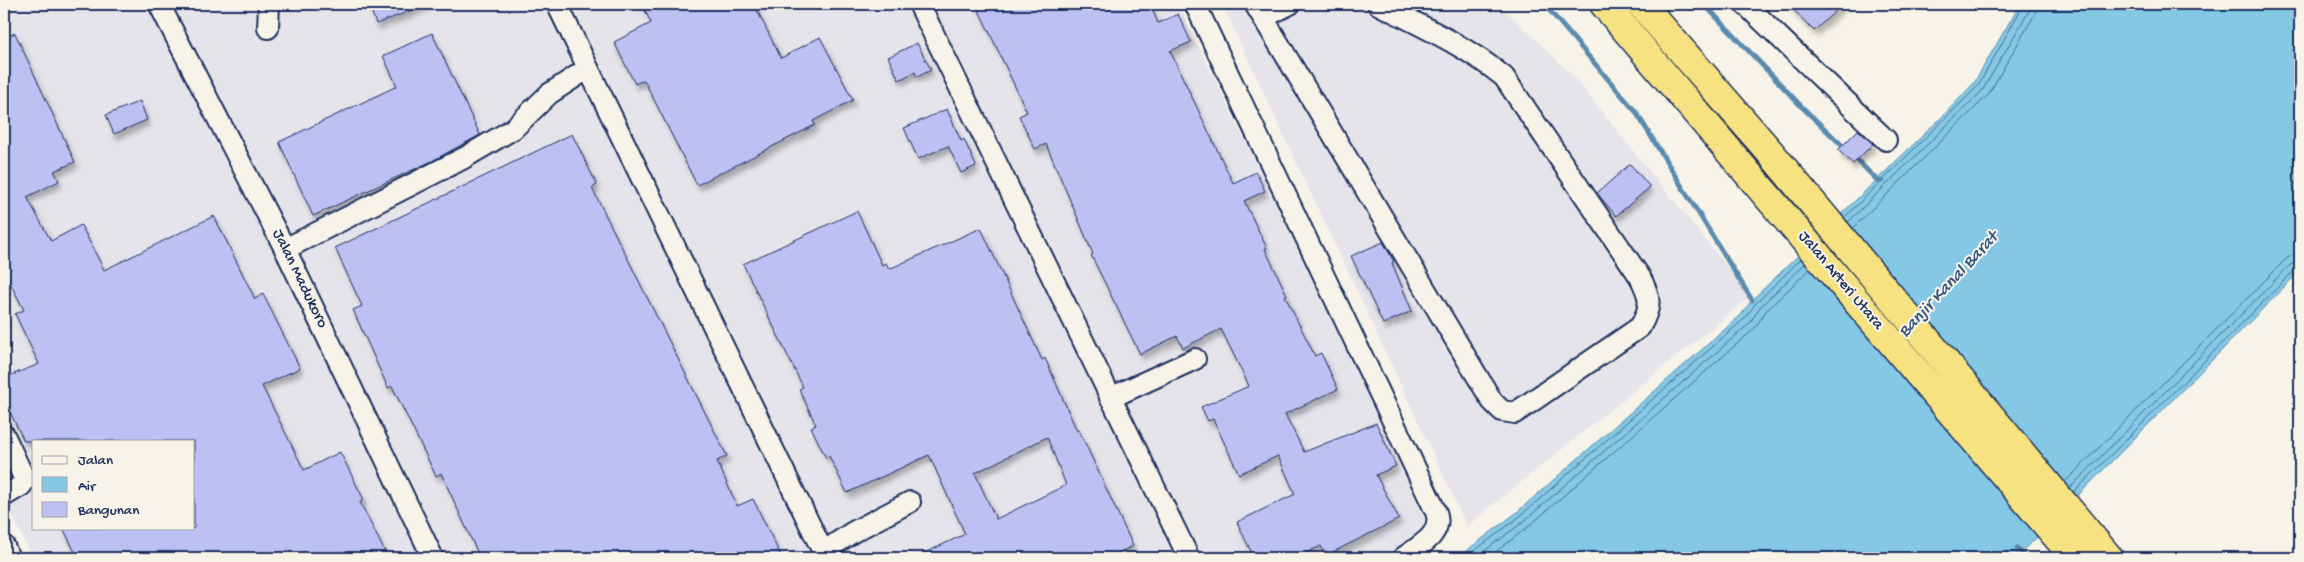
<svg xmlns="http://www.w3.org/2000/svg" width="2304" height="562" viewBox="0 0 2304 562" font-family="'Gochi Hand',sans-serif">
  <style>
    .built { fill: #e5e4eb; fill-rule: evenodd }
    .water { fill: #84c8e5; stroke: #5a8baf }
    .lines { fill: none; stroke-linecap: round; stroke-linejoin: round }
    .shore { stroke: #456c94; stroke-width: 1 }
    .stream { stroke: #5a8baf; stroke-width: 5 }
    .building { fill: #bcc0f2; stroke: #1b2f5e; fill-rule: evenodd; filter: url(#shadow) }
    .minor-casing { stroke: #1b2f5e; stroke-width: 24 }
    .highway-casing { stroke: #1b2f5e; stroke-width: 31 }
    .minor { stroke: #f7f3e8; stroke-width: 20 }
    .highway { stroke: #f7e281; stroke-width: 28 }
    .labels { text-anchor: middle; dominant-baseline: central; stroke-width: 4; stroke-linejoin: round; paint-order: stroke }
    .street-label { font-size: 16px; fill: #1b2f5e; stroke: #f7f3e8 }
    .water-label { font-size: 18px; font-style: italic; fill: #355580; stroke: #f7f3e8 }
  </style>
  <defs>
    <filter id="shadow"><feDropShadow dx="3" dy="5.5" stdDeviation="2.5" flood-color="#0004"/></filter>
  </defs>
  <rect width="100%" height="100%" fill="#f7f3e8"/>
  <filter id="ink" filterUnits="userSpaceOnUse"><feTurbulence type="fractalNoise" baseFrequency=".02" numOctaves="2"/><feDisplacementMap in="SourceGraphic" scale="10" xChannelSelector="R" yChannelSelector="G"/><feConvolveMatrix kernelMatrix="1 2 1 2 8 2 1 2 1" color-interpolation-filters="sRGB"/></filter>
  <g filter="url(#ink)">
    <path class="built" d="M 4,4 L 1178,4 L 1438,534 L 1405,558 L 33,558 L 4,498 ZM 34,441 L 194,441 L 194,528 L 34,528 Z
      M 1222,4 L 1499,4 L 1570,73 L 1751,296 L 1467,526 Z"/>
    <path class="water" d="M 2020,4 L 2300,4 L 2300,271 L 2030,544 L 2011,558 L 1457,558 L 1516,513 L 1741,315 L 1752,300 L 1942,117 L 1974,83 Z"/>
    <g class="lines">
      <path class="shore" d="M 1844,218 L 1978,86 L 2024,4
        M 1848,222 L 1982,91 L 2029,11 L 2030,4
        M 1853,228 L 1988,95 L 2035,14 L 2038,4
        M 2065,482 L 2285,260 L 2292,255 L 2300,254
        M 2070,488 L 2290,265 L 2300,262
        M 2074,492 L 2295,270 L 2300,268
        M 1465,558 L 1519,517 L 1744,319 L 1756,303 L 1801,259
        M 1475,558 L 1523,522 L 1749,324 L 1760,307 L 1805,264
        M 1488,558 L 1528,527 L 1754,329 L 1766,311 L 1810,269"/>
      <path class="stream" d="M 1544,4 L 1636,112 L 1752,300
        M 1704,4 L 1803,108 L 1847,150
        M 1853,156 L 1879,182 L 1882,181
        M 2017,548 L 2026,558"/>
    </g>
    <path class="building" d="M 369,4 L 426,4 L 426,5 L 376,24 Z
      M 642,4 L 754,4 L 781,58 L 820,37 L 853,100 L 813,121 L 815,125 L 697,185 L 644,80 L 635,84 L 614,42 L 651,23 Z
      M 976,4 L 1150,4 L 1158,23 L 1178,14 L 1191,42 L 1170,51 L 1233,183 L 1256,172 L 1265,191 L 1244,201 L 1267,248 L 1265,249 L 1287,295 L 1285,296 L 1315,356 L 1321,353 L 1338,389 L 1285,414 L 1304,452 L 1376,423 L 1396,466 L 1376,475 L 1399,519 L 1325,556 L 1321,546 L 1295,558 L 1254,558 L 1237,522 L 1295,494 L 1278,456 L 1239,474 L 1213,419 L 1208,421 L 1201,407 L 1249,386 L 1221,329 L 1183,348 L 1177,336 L 1140,354 L 1091,255 L 1093,254 L 1046,144 L 1035,149 L 1019,116 L 1027,112 Z
      M 1788,4 L 1843,4 L 1814,31 Z
      M 15,33 L 75,162 L 54,171 L 59,181 L 27,197 L 51,241 L 81,225 L 104,270 L 214,216 L 255,299 L 263,294 L 300,368 L 262,386 L 304,470 L 340,452 L 364,500 L 360,502 L 388,558 L 78,558 L 63,528 L 194,528 L 194,441 L 24,441 L 9,410 L 4,397 L 4,378 L 39,364 L 15,314 L 24,310 L 4,271 L 4,38 Z
      M 432,33 L 480,135 L 432,161 L 313,216 L 279,142 L 397,86 L 383,56 Z
      M 917,43 L 931,70 L 917,77 L 915,72 L 899,80 L 888,57 Z
      M 140,101 L 147,120 L 114,134 L 106,115 Z
      M 947,109 L 961,141 L 964,139 L 976,166 L 961,173 L 948,146 L 918,159 L 904,128 Z
      M 1858,130 L 1873,144 L 1853,164 L 1838,150 Z
      M 572,134 L 597,185 L 592,188 L 727,456 L 717,461 L 737,506 L 753,499 L 782,558 L 480,558 L 441,473 L 436,476 L 392,386 L 388,388 L 353,310 L 362,306 L 335,248 Z
      M 1630,164 L 1650,187 L 1616,216 L 1597,193 Z
      M 857,211 L 882,265 L 886,263 L 889,269 L 981,228 L 1042,360 L 1045,358 L 1077,431 L 1079,430 L 1133,546 L 1107,558 L 914,558 L 965,534 L 929,455 L 847,493 L 829,456 L 826,458 L 811,427 L 816,425 L 799,389 L 803,387 L 743,264 ZM 1047,437 L 1066,485 L 996,519 L 975,473 Z
      M 1383,242 L 1394,262 L 1392,263 L 1412,311 L 1383,324 L 1351,256 Z"/>
    <g class="lines">
      <g class="minor-casing">
        <path id="minor" d="M 159,4 L 285,249 L 433,558
          M 557,4 L 826,558
          M 919,4 L 1189,558
          M 1195,4 L 1436,512 C 1444,534 1419,546 1403,558
          M 1255,4 L 1492,401 L 1502,411 L 1515,413 L 1640,327 C 1652,306 1651,298 1640,277 L 1504,77 C 1466,46 1422,26 1378,4
          M 1745,4 L 1886,140
          M 1264,17 L 1290,4
          M 268,28 L 269,4
          M 285,249 L 464,158 L 513,129 L 549,94 L 587,69
          M 1110,398 L 1195,359
          M 4,496 L 21,486 L 25,480 L 4,435
          M 4,546 L 9,558
          M 823,552 L 853,532 L 910,502"/>
      </g>
      <g class="highway-casing">
        <path id="highway" d="M 1604,4 L 2075,558
          M 1641,4 L 1769,151 L 2109,558"/>
      </g>
      <use href="#minor" class="minor"/>
      <use href="#highway" class="highway"/>
    </g>
  </g>
  <g class="labels">
    <g class="street-label">
      <text transform="translate(299 279) rotate(64)">Jalan Madukoro</text>
      <text transform="translate(1840 281) rotate(50)">Jalan Arteri Utara</text>
    </g>
    <g class="water-label">
      <text transform="translate(1949 285) rotate(-47)">Banjir Kanal Barat</text>
    </g>
  </g>
  <rect width="2304" height="562" fill="none" stroke="#f7f3e8" stroke-width="20"/>
  <rect x="10" y="10" width="2284" height="542" fill="none" stroke="#1b2f5e" stroke-width="2" filter="url(#ink)"/>
  <rect x="32" y="440" width="162" height="90" fill="#f7f3e8" stroke="#9fa5b1"/>
  <rect x="42" y="456" width="25" height="8" fill="#f7f3e8" stroke="#9fa5b1"/>
  <text x="78" y="464" font-size="15" fill="#1b2f5e">Jalan</text>
  <rect x="42" y="477" width="25" height="15" fill="#84c8e5" stroke="#9fa5b1"/>
  <text x="78" y="490" font-size="15" fill="#1b2f5e">Air</text>
  <rect x="42" y="502" width="25" height="15" fill="#bcc0f2" stroke="#9fa5b1"/>
  <text x="78" y="514" font-size="15" fill="#1b2f5e">Bangunan</text>
</svg>
